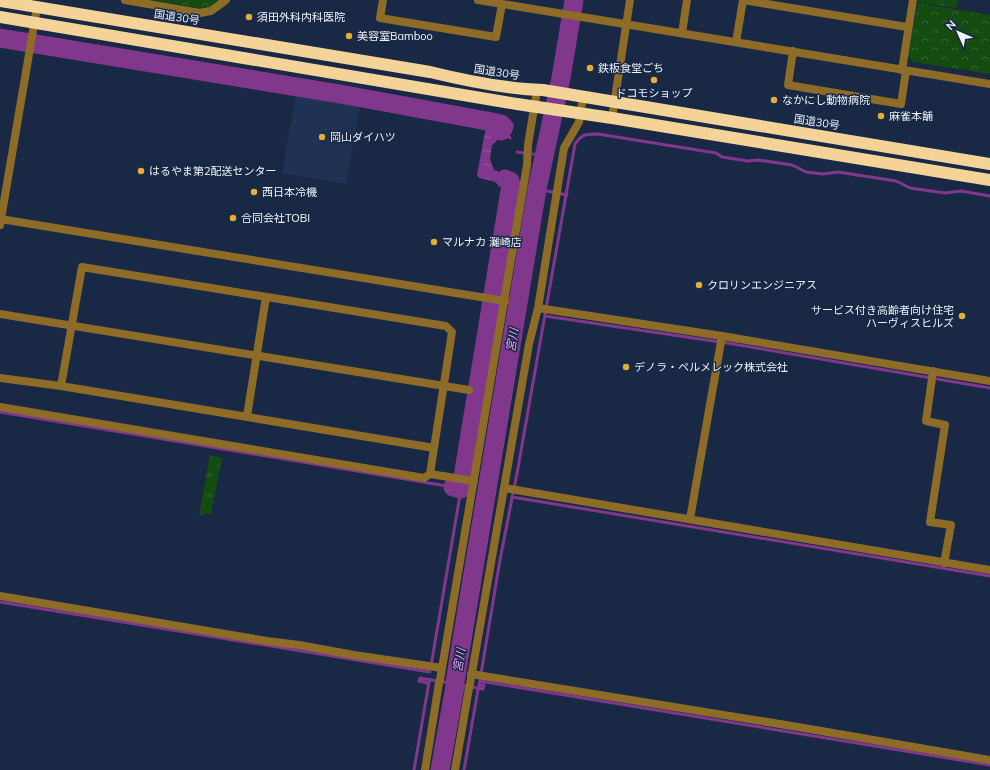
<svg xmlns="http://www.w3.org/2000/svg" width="990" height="770" viewBox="0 0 990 770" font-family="Mulish,'Noto Sans JP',sans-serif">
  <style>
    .built { fill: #203254 }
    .grass { fill: url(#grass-tufts) }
    .park { fill: url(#park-crowns) }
    .water { fill: url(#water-ripples) }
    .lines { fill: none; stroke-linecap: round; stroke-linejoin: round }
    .stream { stroke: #81388c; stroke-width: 3 }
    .river { stroke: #81388c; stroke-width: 19 }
    .street { stroke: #8d6c28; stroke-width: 8 }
    .highway { stroke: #f4d398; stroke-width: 12 }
    .poi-dot { fill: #e5ad35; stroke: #192845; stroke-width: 1.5 }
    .labels { text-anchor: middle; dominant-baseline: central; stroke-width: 3; stroke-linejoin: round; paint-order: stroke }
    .street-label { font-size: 11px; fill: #eff4fc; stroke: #192845 }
    .poi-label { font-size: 11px; fill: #eff4fc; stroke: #192845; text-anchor: start }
    .water-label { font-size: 12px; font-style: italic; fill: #f0a4fb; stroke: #192845 }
  </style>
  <defs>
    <pattern id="grass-tufts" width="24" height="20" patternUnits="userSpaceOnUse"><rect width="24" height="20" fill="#134b10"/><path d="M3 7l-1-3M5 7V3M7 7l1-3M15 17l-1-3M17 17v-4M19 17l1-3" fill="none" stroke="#366634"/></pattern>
    <pattern id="park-crowns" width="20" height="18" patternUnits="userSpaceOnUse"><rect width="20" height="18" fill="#134b10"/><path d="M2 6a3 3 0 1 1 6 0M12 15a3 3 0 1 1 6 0" fill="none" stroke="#366634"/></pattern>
    <pattern id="water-ripples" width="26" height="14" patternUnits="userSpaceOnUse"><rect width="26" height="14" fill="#81388c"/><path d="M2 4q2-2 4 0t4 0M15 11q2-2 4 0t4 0" fill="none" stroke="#93559d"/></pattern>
  </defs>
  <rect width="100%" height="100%" fill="#192845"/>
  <path class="built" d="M 297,89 L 361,101 L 346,184 L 282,173 Z"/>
  <path class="grass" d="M 918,0 L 958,0 L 956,8 L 917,2 Z
    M 210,455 L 222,458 L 211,514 L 204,513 L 203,516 L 199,515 Z"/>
  <path class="park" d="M 152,0 L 221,0 L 210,7 L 204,9 Z
    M 918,3 L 990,15 L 990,74 L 913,62 L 908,56 Z"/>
  <path class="water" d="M 485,117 L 513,123 L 514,126 L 492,145 L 490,159 L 494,170 L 514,178 L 516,184 L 517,185 L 517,188 L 513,192 L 512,203 L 505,201 C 507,183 493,181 479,178 L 477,175 L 485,132 Z"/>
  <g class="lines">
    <path class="stream" d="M 503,132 L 510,138
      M 517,152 L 524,153
      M 533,154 L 543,156
      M 532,188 L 567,195
      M 545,316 L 727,343 L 990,388
      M 0,412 L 453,487
      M 512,497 L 990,576
      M 0,602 L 430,672
      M 431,666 L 461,489
      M 420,678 L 483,689 L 484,685 L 479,685
      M 420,678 L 419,681 L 428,683
      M 480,681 L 990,765
      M 479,686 L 500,560 L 518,468 L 575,144 C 582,134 586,134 598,134 L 716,153 L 722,157 L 748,161 L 758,160 L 792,165 L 806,172 L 823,174 L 838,172 L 896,181 L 910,188 L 945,193 L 961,191 L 990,196
      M 414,770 L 429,682
      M 464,770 L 478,690"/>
    <path class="river" d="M 0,38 L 340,94 L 487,121 L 501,124 L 504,127 L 501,131
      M 453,487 L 461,489 L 511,185 L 510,181 L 505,179
      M 455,682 L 537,189 L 561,78 L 574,0
      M 440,770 L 455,686"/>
    <path class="street" d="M 125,0 L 200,13 L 211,11 L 226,0
      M 383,0 L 380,18 L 496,37 L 502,4
      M 478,0 L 990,84
      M 743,0 L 907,27
      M 682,33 L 687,0
      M 736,42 L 743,0
      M 793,51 L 788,85 L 901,104 L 906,71
      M 902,70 L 913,0
      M 612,118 L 630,0
      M 0,219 L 505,301
      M 0,225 L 37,7
      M 538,308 L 722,336 L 990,381
      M 0,314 L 469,390
      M 933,371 L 926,421 L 945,425 L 930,522 L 951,525 L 944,563
      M 0,378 L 61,386 L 434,448
      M 61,386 L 82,267 L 446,326 L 452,332 L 430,474 L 474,481
      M 0,407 L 424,478 L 430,474
      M 247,416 L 266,297
      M 504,488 L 990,570
      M 690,519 L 722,336
      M 0,596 L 267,641 L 299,645 L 354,655 L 442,668
      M 471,674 L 798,727 L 990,760
      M 440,680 L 527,165 L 528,145 L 537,90
      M 470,684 L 529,344 L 538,308 L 564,148 L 579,122 L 583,97
      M 425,770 L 439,683
      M 455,770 L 469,688"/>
    <path class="highway" d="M 0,1 L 430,72 C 467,81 505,89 543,90 L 990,164
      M 0,17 L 517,104 L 612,118 L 990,180"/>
  </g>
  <g class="poi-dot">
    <circle cx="249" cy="17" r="4"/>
    <circle cx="349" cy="36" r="4"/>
    <circle cx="590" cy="68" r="4"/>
    <circle cx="654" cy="80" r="4"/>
    <circle cx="774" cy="100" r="4"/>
    <circle cx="881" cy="116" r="4"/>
    <circle cx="322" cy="137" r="4"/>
    <circle cx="141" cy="171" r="4"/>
    <circle cx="254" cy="192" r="4"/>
    <circle cx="233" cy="218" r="4"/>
    <circle cx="434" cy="242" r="4"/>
    <circle cx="699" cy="285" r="4"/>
    <circle cx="962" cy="316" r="4"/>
    <circle cx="626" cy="367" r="4"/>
  </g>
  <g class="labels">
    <g class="street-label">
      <text transform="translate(177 17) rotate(9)">国道30号</text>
      <text transform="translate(497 72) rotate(9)">国道30号</text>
      <text transform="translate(817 122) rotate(9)">国道30号</text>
    </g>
    <g class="poi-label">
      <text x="257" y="17">須田外科内科医院</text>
      <text x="357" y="36">美容室Bamboo</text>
      <text x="598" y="68">鉄板食堂ごち</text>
      <text x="654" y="93" text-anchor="middle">ドコモショップ</text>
      <text x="782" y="100">なかにし動物病院</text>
      <text x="889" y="116">麻雀本舗</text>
      <text x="330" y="137">岡山ダイハツ</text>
      <text x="149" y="171">はるやま第2配送センター</text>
      <text x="262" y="192">西日本冷機</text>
      <text x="241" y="218">合同会社TOBI</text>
      <text x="442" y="242">マルナカ 灘崎店</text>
      <text x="707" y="285">クロリンエンジニアス</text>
      <text x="954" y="310" text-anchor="end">サービス付き高齢者向け住宅<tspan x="954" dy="13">ハーヴィスヒルズ</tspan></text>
      <text x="634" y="367">デノラ・ペルメレック株式会社</text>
    </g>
    <g class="water-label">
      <text transform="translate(512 340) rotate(-81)">宮川</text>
      <text transform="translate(459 660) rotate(-81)">宮川</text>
    </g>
  </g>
  <g transform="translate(958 32) rotate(315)" stroke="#192845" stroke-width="3" paint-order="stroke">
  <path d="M0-3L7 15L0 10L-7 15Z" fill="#eff4fc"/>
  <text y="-6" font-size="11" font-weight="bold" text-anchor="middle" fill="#eff4fc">N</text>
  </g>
</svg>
